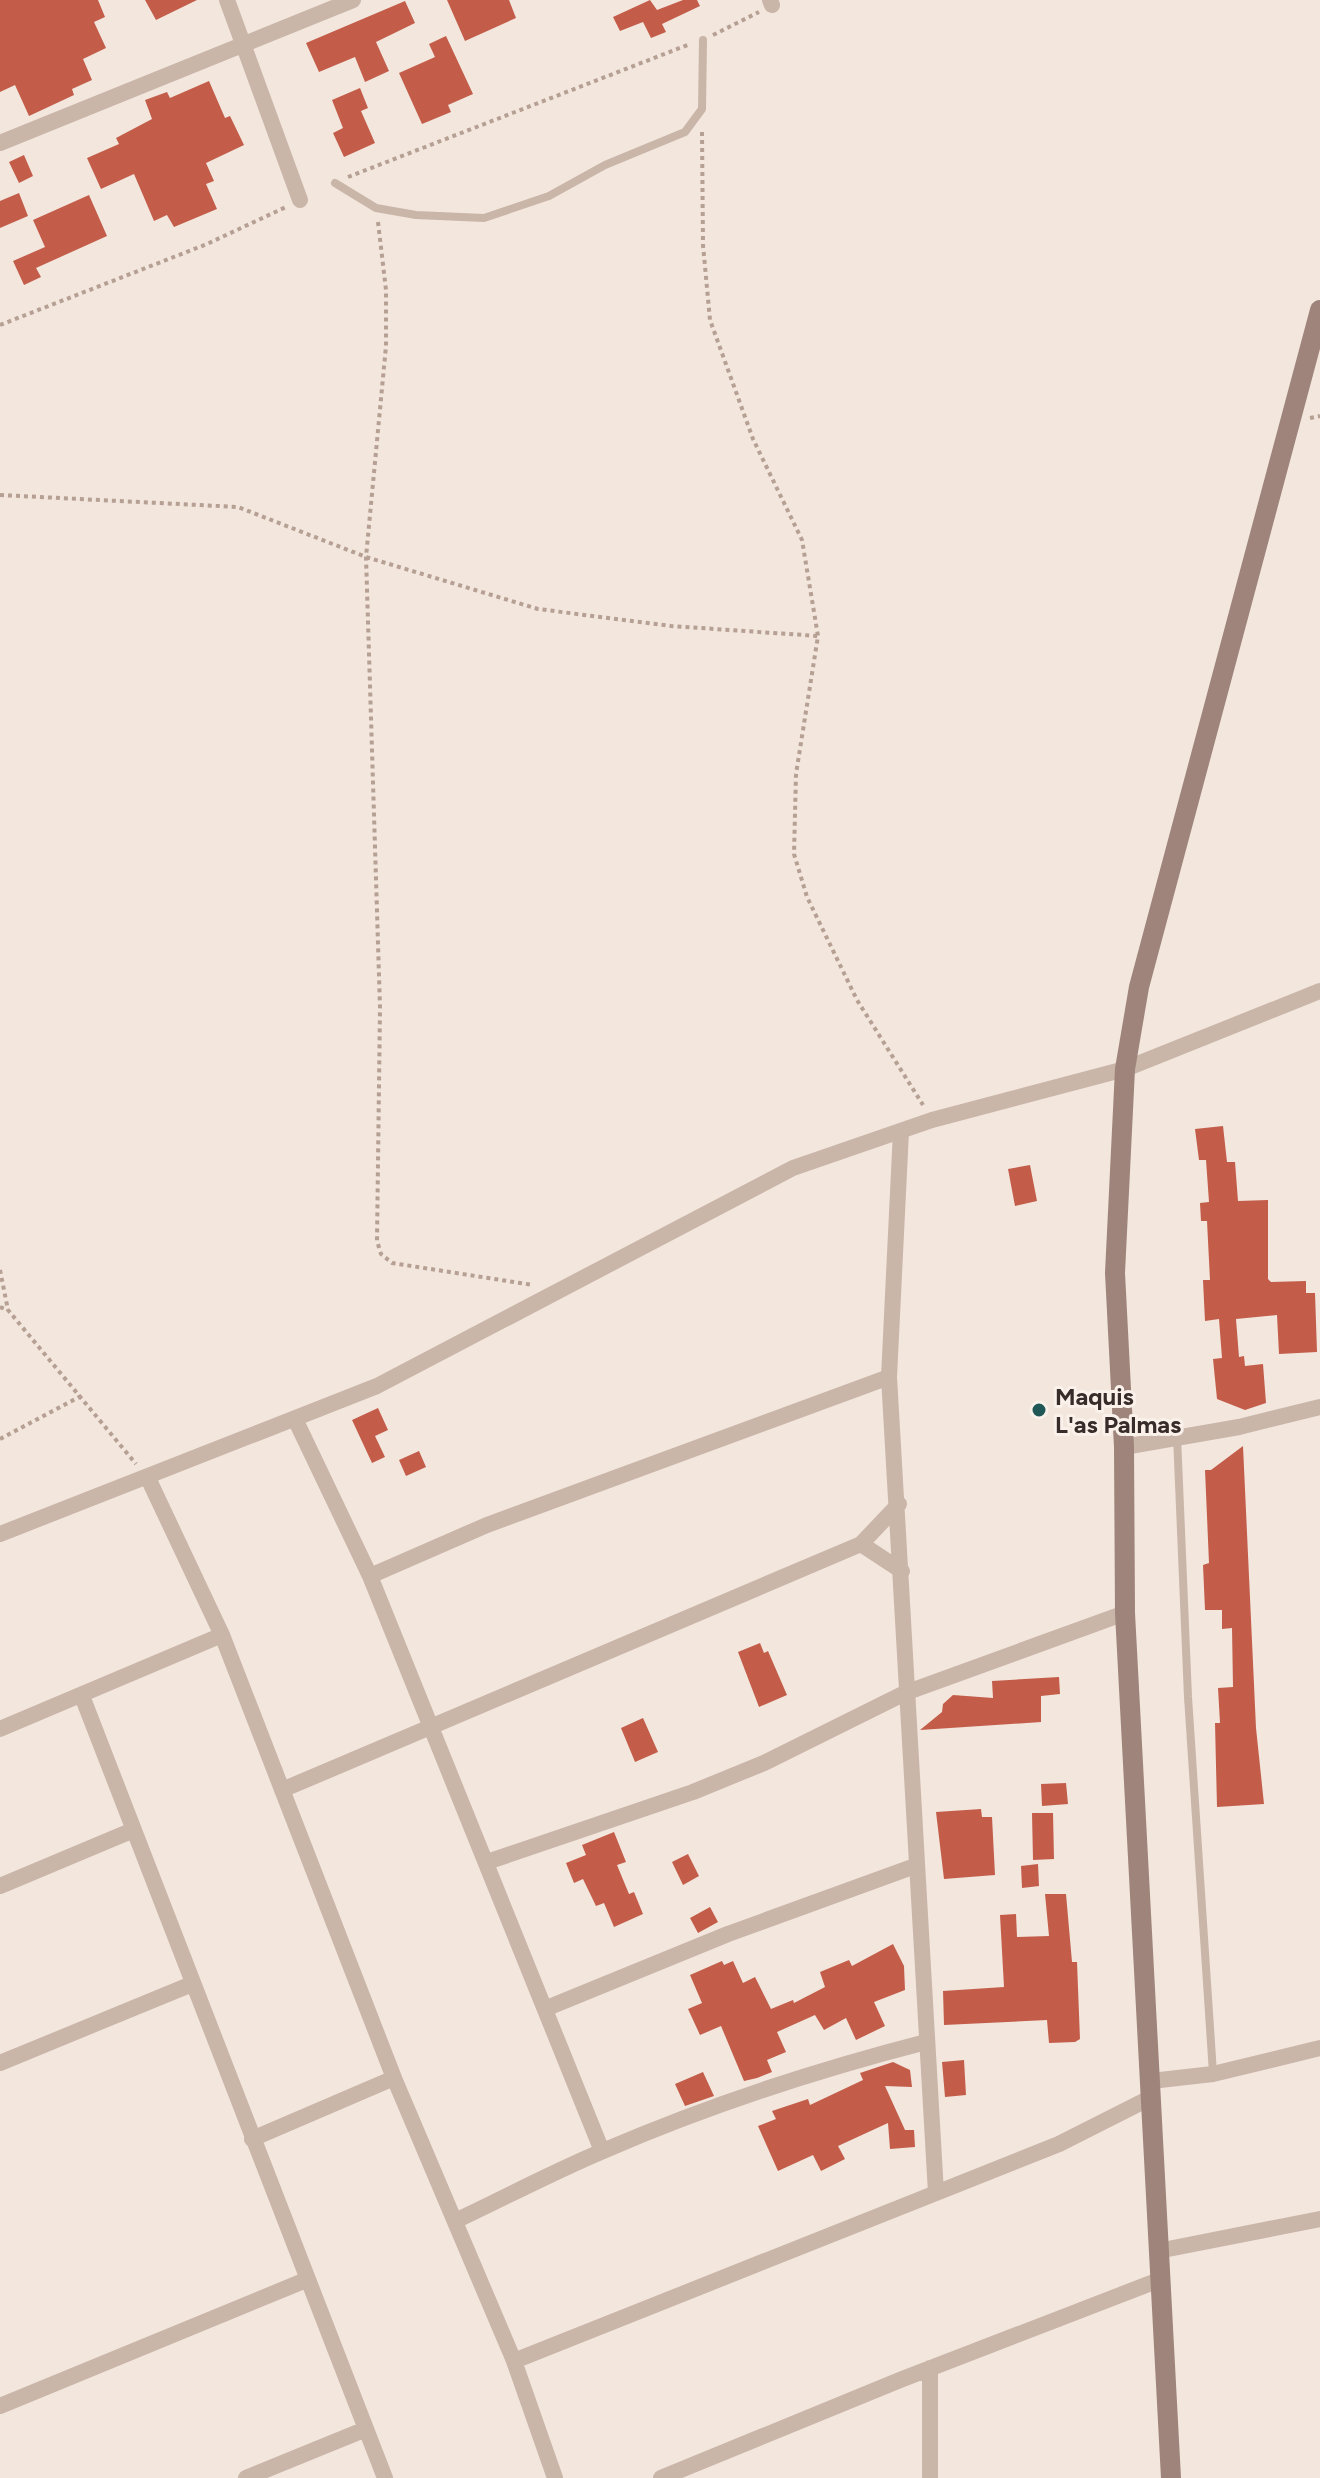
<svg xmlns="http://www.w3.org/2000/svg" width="1320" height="2478" viewBox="0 0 1320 2478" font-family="Figtree,sans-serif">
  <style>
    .building { fill: #c35d4a }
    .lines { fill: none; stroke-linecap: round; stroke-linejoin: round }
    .path { stroke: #b69f93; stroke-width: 4; stroke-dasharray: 4 4; stroke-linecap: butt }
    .lane { stroke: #cab5a9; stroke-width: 8 }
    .street { stroke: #cab5a9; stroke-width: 16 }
    .secondary { stroke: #9e847a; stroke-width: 20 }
    .poi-dot { fill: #1f5857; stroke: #f9f1ea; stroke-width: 3 }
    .labels { text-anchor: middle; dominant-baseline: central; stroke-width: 6; stroke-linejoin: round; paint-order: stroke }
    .poi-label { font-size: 24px; font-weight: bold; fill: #372c29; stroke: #f9f1ea; text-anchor: start }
  </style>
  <rect width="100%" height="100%" fill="#f2e6dd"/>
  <path class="building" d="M 0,0 L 98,0 L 105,17 L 94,22 L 106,48 L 83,59 L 92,80 L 72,89 L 74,95 L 29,116 L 15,85 L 0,92 Z
    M 145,0 L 197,0 L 156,20 Z
    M 447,0 L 509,0 L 516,18 L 465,41 Z
    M 650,0 L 657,10 L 683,0 L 697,0 L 700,6 L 662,24 L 666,32 L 651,38 L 643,22 L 620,31 L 613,17 Z
    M 405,1 L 415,23 L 376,42 L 389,71 L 365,82 L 355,57 L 319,72 L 306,43 Z
    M 446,36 L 473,94 L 448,105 L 451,112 L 422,124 L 399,73 L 435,57 L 429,44 Z
    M 209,81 L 225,118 L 230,116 L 244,145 L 206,163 L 214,181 L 206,184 L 217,209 L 174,227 L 167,215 L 154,221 L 134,174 L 101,189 L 87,158 L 119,144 L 116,138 L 152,119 L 145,100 L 167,92 L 170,98 Z
    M 360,88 L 368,108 L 361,111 L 375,143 L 344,157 L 333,133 L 343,128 L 332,100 Z
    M 24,155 L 33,176 L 19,183 L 9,162 Z
    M 19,193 L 28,216 L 0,228 L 0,201 Z
    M 89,195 L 107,236 L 36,268 L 41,277 L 24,285 L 13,261 L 45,247 L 33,220 Z
    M 1223,1126 L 1227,1162 L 1235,1162 L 1238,1201 L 1268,1200 L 1268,1279 L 1271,1282 L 1306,1281 L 1306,1293 L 1315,1293 L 1317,1352 L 1279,1354 L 1277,1315 L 1236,1319 L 1239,1357 L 1244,1356 L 1245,1366 L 1263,1364 L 1266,1403 L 1245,1410 L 1217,1399 L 1213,1359 L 1222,1358 L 1219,1319 L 1205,1321 L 1204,1301 L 1203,1280 L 1210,1280 L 1207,1221 L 1201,1221 L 1200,1203 L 1209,1202 L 1206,1160 L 1199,1160 L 1195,1129 Z
    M 1030,1165 L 1037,1201 L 1015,1206 L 1008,1169 Z
    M 378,1408 L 388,1430 L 375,1436 L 385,1457 L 372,1463 L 352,1420 Z
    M 1243,1446 L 1256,1728 L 1264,1804 L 1217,1807 L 1215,1723 L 1220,1723 L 1218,1688 L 1233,1687 L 1232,1628 L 1222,1629 L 1222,1610 L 1205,1610 L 1203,1565 L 1209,1563 L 1205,1470 L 1211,1470 Z
    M 419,1451 L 426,1467 L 406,1476 L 399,1460 Z
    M 760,1643 L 764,1653 L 768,1651 L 787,1695 L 759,1707 L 738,1652 Z
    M 1059,1677 L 1060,1694 L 1041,1696 L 1041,1722 L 920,1730 L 942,1712 L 943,1704 L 953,1695 L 993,1698 L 992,1681 Z
    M 643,1718 L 658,1752 L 635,1762 L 621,1728 Z
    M 1066,1783 L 1068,1804 L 1042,1806 L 1041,1784 Z
    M 981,1809 L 982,1817 L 992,1817 L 995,1875 L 944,1879 L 936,1812 Z
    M 1032,1813 L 1053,1813 L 1054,1859 L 1033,1860 Z
    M 614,1832 L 626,1862 L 617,1865 L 629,1894 L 634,1892 L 643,1914 L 614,1927 L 604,1903 L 596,1906 L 583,1879 L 574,1883 L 566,1863 L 586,1855 L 582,1845 Z
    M 688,1854 L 699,1876 L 683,1885 L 672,1862 Z
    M 1038,1864 L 1039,1886 L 1022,1888 L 1021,1866 Z
    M 1045,1894 L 1066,1894 L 1072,1962 L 1077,1962 L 1080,2039 L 1075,2042 L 1049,2043 L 1047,2020 L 944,2025 L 943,1991 L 1004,1987 L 1000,1915 L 1016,1914 L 1017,1937 L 1049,1936 Z
    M 710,1907 L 718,1922 L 698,1933 L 690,1918 Z
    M 893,1944 L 904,1966 L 905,1990 L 874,2002 L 885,2026 L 856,2040 L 846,2018 L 824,2030 L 815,2015 L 777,2032 L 786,2052 L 767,2060 L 772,2072 L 757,2078 L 744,2081 L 721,2026 L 700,2035 L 688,2009 L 702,2003 L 690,1975 L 722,1961 L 724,1965 L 733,1961 L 743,1983 L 755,1977 L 771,2009 L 793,2000 L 794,2003 L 825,1987 L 820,1972 L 849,1960 L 852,1966 Z
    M 964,2060 L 966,2095 L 945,2097 L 942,2062 Z
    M 893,2062 L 910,2070 L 912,2087 L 885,2086 L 905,2130 L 914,2130 L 915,2147 L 890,2149 L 888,2123 L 838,2146 L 845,2159 L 821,2171 L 813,2155 L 778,2171 L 758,2126 L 776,2119 L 772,2111 L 808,2099 L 810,2105 L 863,2080 L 860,2073 Z
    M 703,2072 L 714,2096 L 685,2106 L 675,2084 Z"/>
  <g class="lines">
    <path class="path" d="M 713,35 L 759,12
      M 702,132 L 703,245 L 710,320 L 753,439 L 802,540 L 818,636 L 796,774 L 794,854 L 807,897 L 857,1000 L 923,1105
      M 348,177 L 690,44
      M 378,222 L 386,290 L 386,346 L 366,557 L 380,1008 L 377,1241 L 381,1254 L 392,1263 L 533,1285
      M 0,325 L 207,244 L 286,207
      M 1310,418 L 1320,416
      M 0,495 L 238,507 L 366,557 L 538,609 L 671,626 L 818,636
      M 0,1270 L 8,1310 L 136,1464
      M 0,1307 L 8,1310
      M 0,1439 L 81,1396"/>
    <path class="lane" d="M 335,183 L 376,208 L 416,215 L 484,218 L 549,196 L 605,165 L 685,132 L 702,109 L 703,40
      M 1177,1436 L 1188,1697 L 1213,2073"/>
    <path class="street" d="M 227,0 L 300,200
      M 770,0 L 772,5
      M 0,143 L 353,0
      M 901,1131 L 889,1377 L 936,2193
      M 295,1419 L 370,1576 L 602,2151
      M 1124,1447 L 1239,1427 L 1320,1407
      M 148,1478 L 222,1635 L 394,2078 L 514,2361 L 555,2478
      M 0,1534 L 377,1386 L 793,1168 L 932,1120 L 1125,1069 L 1320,991
      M 861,1544 L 902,1571
      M 370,1576 L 487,1525 L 889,1377
      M 82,1696 L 385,2478
      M 0,1729 L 222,1635
      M 282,1790 L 861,1544 L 899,1504
      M 487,1862 L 693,1792 L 764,1763 L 905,1693 L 1125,1613
      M 0,1886 L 131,1831
      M 547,2008 L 728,1934 L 915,1866
      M 0,2063 L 192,1984
      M 1151,2081 L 1213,2074 L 1320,2048
      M 252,2139 L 394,2078
      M 455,2221 C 504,2198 553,2172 603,2151 C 707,2106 817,2070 926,2042
      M 1158,2251 L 1320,2219
      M 514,2361 L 1059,2144 L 1152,2097
      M 0,2406 L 306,2280
      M 246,2478 L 366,2429
      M 661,2478 L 900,2380 L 1159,2280
      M 930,2478 L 930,2368"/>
    <path class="secondary" d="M 1171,2478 L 1125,1613 L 1124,1447 L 1115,1273 L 1125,1069 L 1139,987 L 1320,310"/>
  </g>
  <circle class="poi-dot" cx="1039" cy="1410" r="8"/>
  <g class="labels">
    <g class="poi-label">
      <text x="1055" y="1396">Maquis<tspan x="1055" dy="28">L'as Palmas</tspan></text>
    </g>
  </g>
</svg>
